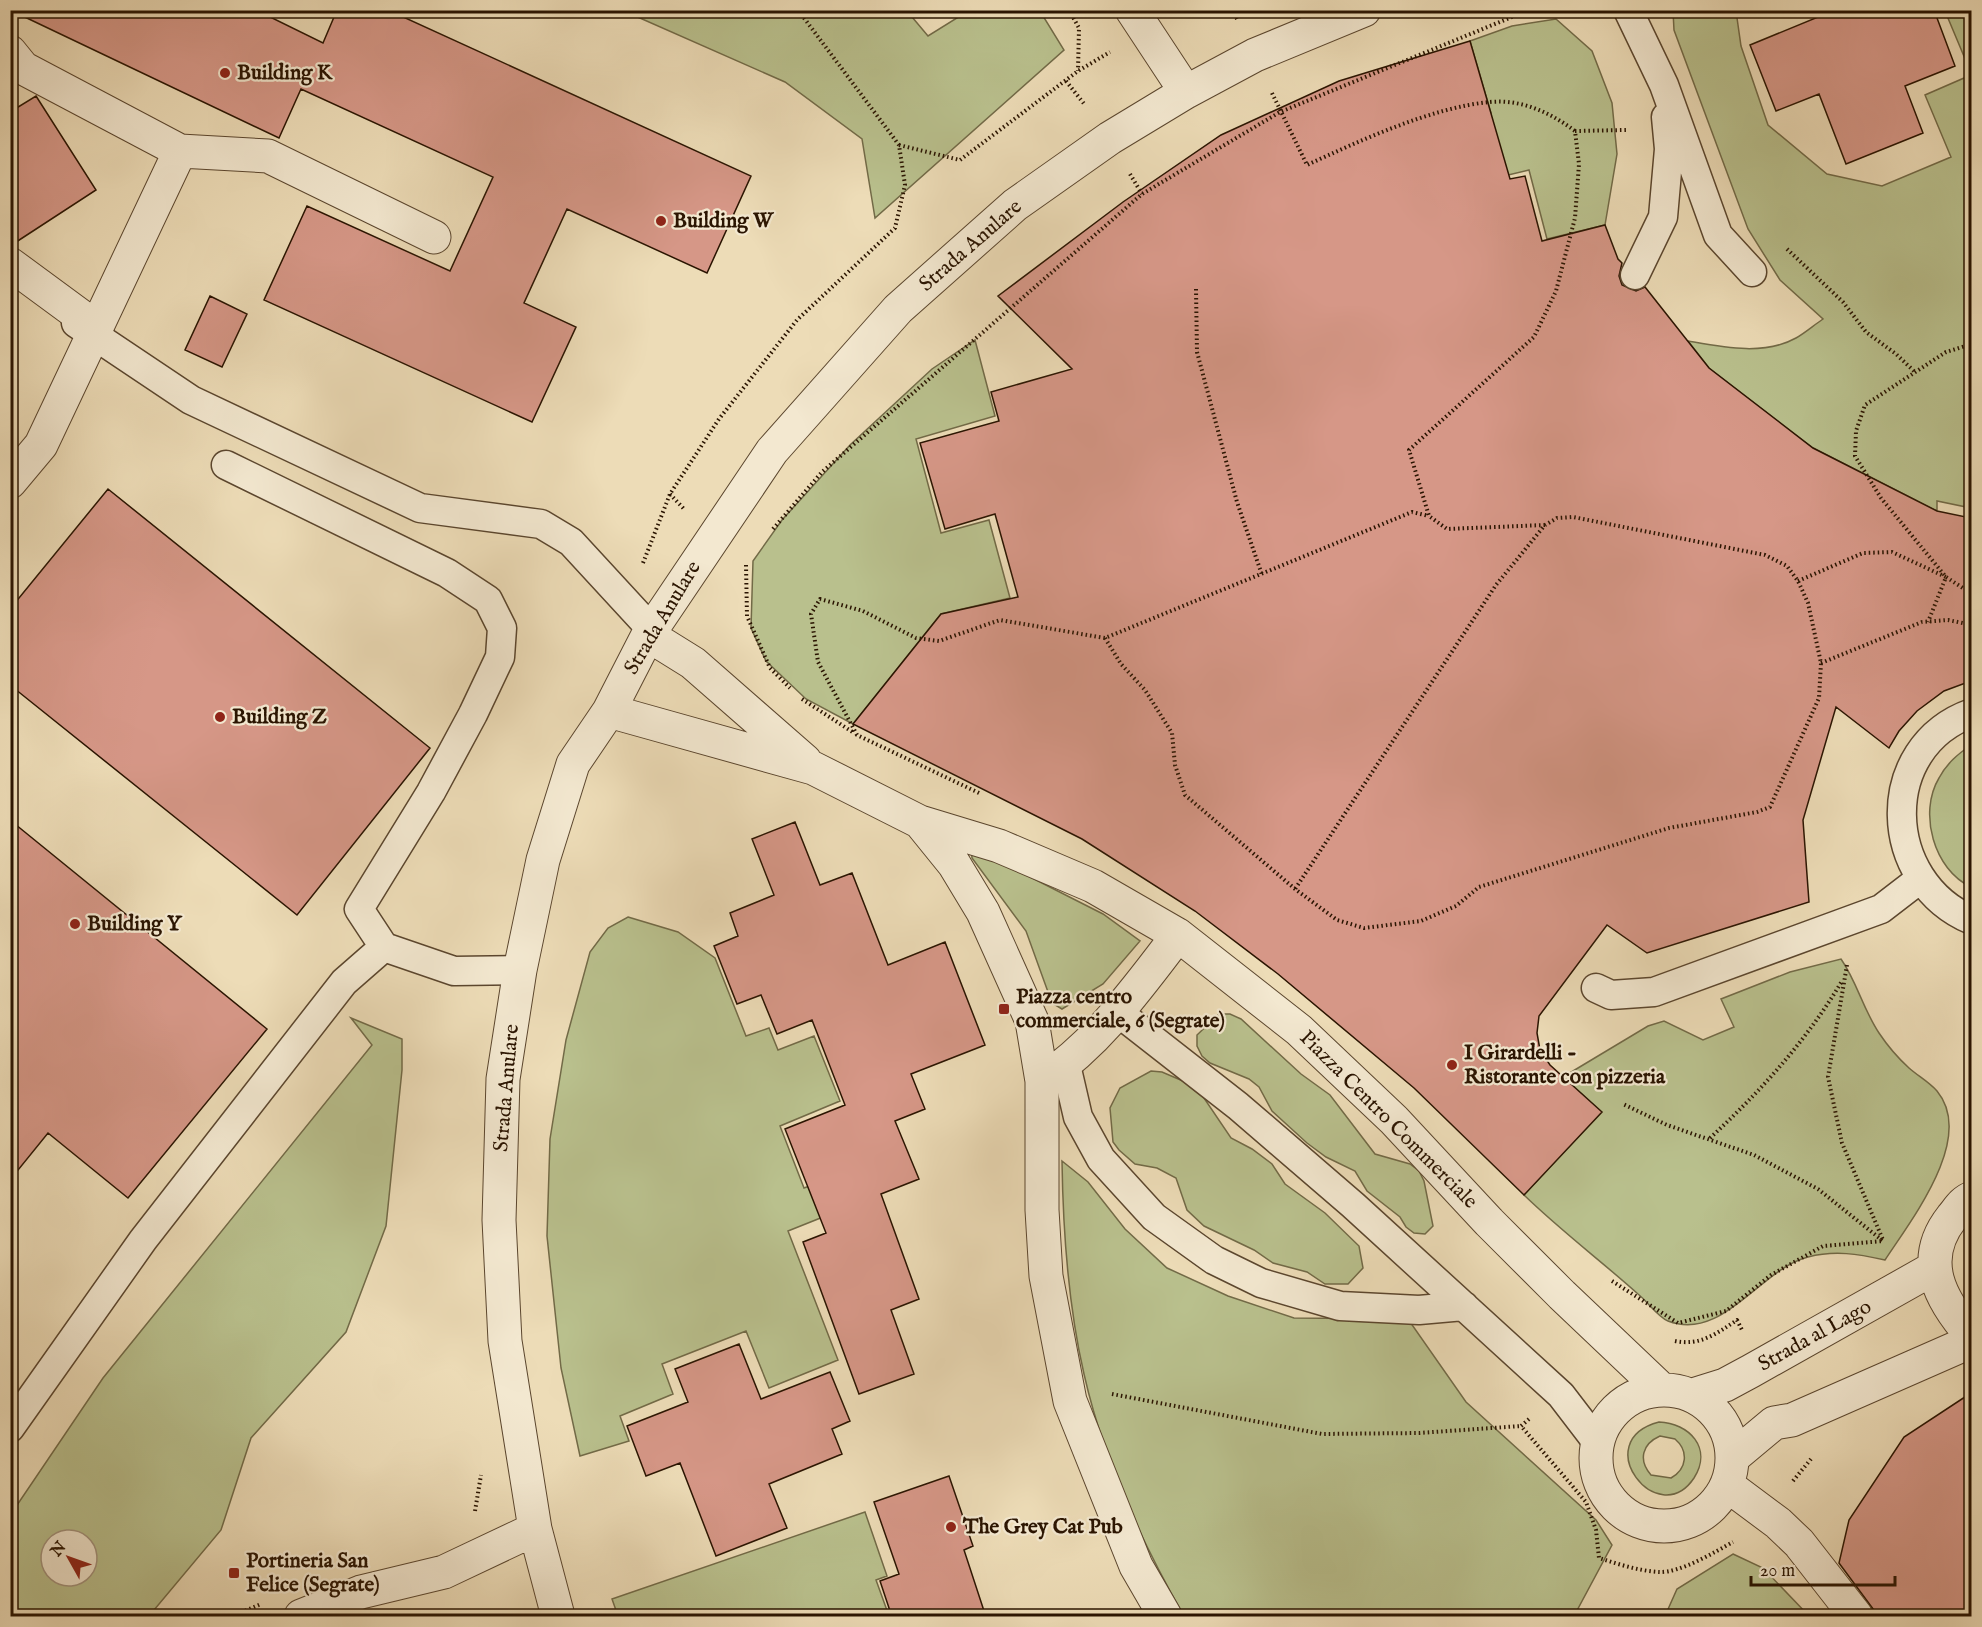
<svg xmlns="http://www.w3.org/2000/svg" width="1982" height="1627" viewBox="0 0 1982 1627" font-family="'IM FELL English',serif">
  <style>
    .green { fill: #b9c08d; stroke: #726a47; stroke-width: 1.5; fill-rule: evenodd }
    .building { fill: #d69787; stroke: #2a1401; stroke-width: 1.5 }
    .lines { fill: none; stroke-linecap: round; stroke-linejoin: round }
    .service-casing { stroke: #5b462e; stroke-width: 31 }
    .pedestrian-casing { stroke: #5b462e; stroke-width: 35 }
    .minor-casing { stroke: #5b462e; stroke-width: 35 }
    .path { stroke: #2a1401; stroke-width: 4; stroke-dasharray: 1.5 3; stroke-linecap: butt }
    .service { stroke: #f3e8d0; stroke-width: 28 }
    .pedestrian { stroke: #f3e8d0; stroke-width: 33 }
    .minor { stroke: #f3e8d0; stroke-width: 33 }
    .poi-dot { fill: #8f2418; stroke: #f3e8d0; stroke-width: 2 }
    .labels { text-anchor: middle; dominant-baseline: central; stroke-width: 4.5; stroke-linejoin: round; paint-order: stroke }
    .poi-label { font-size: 21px; font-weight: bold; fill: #2a1401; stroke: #f3e8d0; text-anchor: start }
    .street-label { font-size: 21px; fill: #2a1401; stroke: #f3e8d0 }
  </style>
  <rect width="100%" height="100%" fill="#eddcb7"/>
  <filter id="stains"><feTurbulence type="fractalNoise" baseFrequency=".00333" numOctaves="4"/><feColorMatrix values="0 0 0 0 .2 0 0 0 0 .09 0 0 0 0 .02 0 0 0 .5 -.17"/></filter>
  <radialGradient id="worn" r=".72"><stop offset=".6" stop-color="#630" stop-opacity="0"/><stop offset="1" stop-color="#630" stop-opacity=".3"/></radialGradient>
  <path class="green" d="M 624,11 L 907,11 L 928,36 L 968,11 L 1040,11 L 1064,50 L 875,218 L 862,139 L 785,82 Z
    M 1673,11 L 1736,11 L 1741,46 L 1768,125 L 1827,174 L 1882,186 L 1951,157 L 1925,95 L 1971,75 L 1971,508 L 1937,501 L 1937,511 L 1813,448 L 1709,368 L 1688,341 C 1722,347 1764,356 1796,338 C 1805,333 1814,325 1823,319 L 1780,280 L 1748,229 L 1674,30 Z
    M 1945,11 L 1971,11 L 1971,73 Z
    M 1556,19 L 1592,51 L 1612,103 L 1617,154 L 1605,225 L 1547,239 L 1529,170 L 1487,180 L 1491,113 L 1470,41 L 1512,26 Z
    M 975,340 L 995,416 L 916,439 L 941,533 L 989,520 L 1010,598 L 941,614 L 853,724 L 806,699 L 766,661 L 751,628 L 753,561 L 782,520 L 850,445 L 932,369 Z
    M 1971,745 L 1971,887 C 1934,870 1918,813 1939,778 C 1947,763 1958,754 1971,745 Z
    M 971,847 L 1103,914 L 1140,941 L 1103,984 L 1062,1009 L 1052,1003 L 1026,931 L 972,858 Z
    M 628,917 L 678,932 L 715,958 L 746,1036 L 769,1028 L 778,1050 L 814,1036 L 840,1101 L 780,1126 L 804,1188 L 831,1178 L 843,1209 L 788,1231 L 838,1360 L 769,1388 L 746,1331 L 662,1364 L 673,1394 L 620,1416 L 629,1441 L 580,1456 L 561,1368 L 547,1236 L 550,1139 L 566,1040 L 590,952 L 608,928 Z
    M 1841,959 C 1857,982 1863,1009 1879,1033 C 1887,1045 1898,1058 1909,1068 C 1918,1076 1929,1082 1937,1091 C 1976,1138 1911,1220 1885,1260 C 1858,1254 1835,1250 1808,1257 C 1760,1269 1723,1342 1668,1321 C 1658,1317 1647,1301 1638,1294 C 1600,1260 1560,1230 1524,1195 L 1601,1112 L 1563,1077 L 1648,1026 L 1664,1021 L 1703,1040 L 1734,1027 L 1721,999 L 1790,972 Z
    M 1219,1014 L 1230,1014 L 1241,1019 L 1301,1074 L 1330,1095 L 1375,1154 L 1410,1164 L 1419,1171 L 1424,1181 L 1433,1226 L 1425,1234 L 1414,1233 L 1406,1227 L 1400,1217 L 1367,1191 L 1355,1171 L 1326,1157 L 1307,1143 L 1272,1111 L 1259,1087 L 1249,1079 L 1210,1063 L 1202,1056 L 1197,1046 L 1197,1035 Z
    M 351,1018 L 402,1039 L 402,1070 L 386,1226 L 346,1332 L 251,1438 L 221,1530 L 149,1616 L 11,1616 L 11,1514 L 103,1378 L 372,1045 ZM 51,1540 L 87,1540 L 87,1576 L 51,1576 Z
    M 1151,1071 L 1162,1072 L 1183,1081 L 1204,1098 L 1231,1138 L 1252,1149 L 1272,1164 L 1285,1184 L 1325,1213 L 1359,1246 L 1363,1268 L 1348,1284 L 1325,1284 L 1307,1272 L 1273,1263 L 1254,1250 L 1204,1226 L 1187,1210 L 1176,1178 L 1157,1168 L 1135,1164 L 1119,1150 L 1113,1142 L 1110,1108 L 1120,1088 Z
    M 1062,1161 L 1088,1182 L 1125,1229 L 1167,1268 L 1228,1296 L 1294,1318 L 1408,1319 L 1466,1402 L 1596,1520 L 1612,1545 L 1574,1616 L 1184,1616 C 1141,1541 1103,1459 1084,1374 C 1068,1305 1063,1232 1062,1161 Z
    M 1659,1422 C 1689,1423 1713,1448 1694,1478 C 1658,1532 1587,1441 1659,1422 ZM 1660,1436 L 1675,1439 C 1689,1451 1687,1469 1671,1478 L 1651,1475 C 1638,1460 1642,1444 1660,1436 Z
    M 865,1512 L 887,1576 L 876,1580 L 889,1616 L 618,1616 L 612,1599 Z
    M 1733,1554 L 1763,1568 L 1809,1616 L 1665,1616 L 1677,1589 Z"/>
  <path class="building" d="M 10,10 L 256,10 L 323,43 L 337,10 L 388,10 L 751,176 L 707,273 L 567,209 L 524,303 L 576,327 L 532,422 L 264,300 L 307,206 L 450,271 L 493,177 L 301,89 L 279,138 Z
    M 1835,10 L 1934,10 L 1955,66 L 1905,86 L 1923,133 L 1846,164 L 1819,94 L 1776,111 L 1750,45 Z
    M 1470,41 L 1510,179 L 1525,176 L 1542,241 L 1605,225 L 1618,259 L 1622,263 L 1619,276 L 1622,285 L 1636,291 L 1645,287 L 1709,368 L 1813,448 L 1937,511 L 1971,518 L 1971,681 L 1944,691 L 1917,711 L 1899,731 L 1889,748 L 1836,707 L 1803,820 L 1809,902 L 1647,953 L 1607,925 L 1539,1016 L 1537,1033 L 1540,1050 L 1550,1065 L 1602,1112 L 1524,1195 L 1414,1088 L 1278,974 L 1195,911 L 1082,839 L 853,724 L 941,614 L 1018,597 L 995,514 L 945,529 L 920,443 L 999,421 L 991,392 L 1072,369 L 998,296 L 1123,202 L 1221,135 L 1339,81 Z
    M 36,96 L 96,190 L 10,246 L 10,112 Z
    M 210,296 L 247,314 L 222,367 L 185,350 Z
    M 108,489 L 430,748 L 297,915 L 10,685 L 10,609 Z
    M 10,820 L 267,1029 L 128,1198 L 48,1133 L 10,1180 Z
    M 795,822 L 820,885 L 852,873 L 888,965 L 945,942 L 985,1045 L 911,1074 L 925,1109 L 895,1121 L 919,1179 L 881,1194 L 919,1299 L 891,1310 L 914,1374 L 859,1394 L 803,1242 L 826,1233 L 785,1129 L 845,1105 L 812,1020 L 777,1034 L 761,995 L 737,1004 L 714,946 L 738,936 L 730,913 L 774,895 L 752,839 Z
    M 739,1344 L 761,1399 L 830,1372 L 850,1421 L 832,1429 L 842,1454 L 769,1484 L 787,1528 L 716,1556 L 680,1463 L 646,1476 L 627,1426 L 688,1402 L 675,1369 Z
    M 1971,1393 L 1971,1617 L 1879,1617 L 1839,1563 L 1849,1520 L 1904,1437 Z
    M 949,1476 L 973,1546 L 964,1550 L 986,1617 L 892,1617 L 880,1581 L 899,1574 L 874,1502 Z"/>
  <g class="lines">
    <g class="service-casing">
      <path id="service" d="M 1628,10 L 1664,85 L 1718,235 L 1752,272
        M 1635,275 L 1663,217 L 1669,149 L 1666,117
        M 76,323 L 191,400 L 420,508 L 541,524 L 571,542 L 653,631
        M 226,465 L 447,573 L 488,600 L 502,628 L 500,657 L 473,714 L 431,792 L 359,909 L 384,947 L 454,971 L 520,970
        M 1972,713 C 1876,747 1881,882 1972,920
        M 1596,988 L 1611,995 L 1654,992 L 1881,909 L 1920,879
        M 1119,1013 L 1238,1106 L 1353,1205 L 1561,1395 L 1597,1442
        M 1066,1065 L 1078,1117 L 1101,1159 L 1154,1217 L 1214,1260 L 1261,1283 L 1340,1306 L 1419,1310 L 1464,1306
        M 10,1428 L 143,1240 L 344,982 L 384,947"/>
    </g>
    <g class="pedestrian-casing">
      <path id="pedestrian" d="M 10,52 L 23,68 L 180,151 L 41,445 L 10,482
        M 180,151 L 268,156 L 434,237
        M 10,264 L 97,328"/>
    </g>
    <g class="minor-casing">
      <path id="minor" d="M 1132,10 L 1186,92
        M 648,635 L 693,663 L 805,761
        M 609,711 L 813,768 L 920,822 L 999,846 L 1093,886 L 1178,935 L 1299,1030 L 1394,1120 L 1489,1222 L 1562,1295 L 1661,1389
        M 920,822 L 954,864 L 983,912 L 1032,1021 L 1042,1081 L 1042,1210 L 1046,1276 L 1070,1401 L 1136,1566 L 1165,1616
        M 1042,1081 C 1098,1043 1137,989 1178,935
        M 1972,1198 C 1963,1201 1958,1210 1952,1217 C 1918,1260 1940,1300 1972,1336
        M1596 1458a68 68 0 1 1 136 0a68 68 0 1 1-136 0Z
        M 1693,1395 L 1725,1385 L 1751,1371 L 1934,1268
        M 1732,1458 L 1774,1423 L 1792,1420 L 1972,1341
        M 1727,1485 L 1778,1523 L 1799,1543 L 1856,1616
        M 301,1616 L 361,1592 L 444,1572 L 535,1529
        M 558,1616 L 535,1529 L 505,1341 L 499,1220 L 503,1079 L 520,970 L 543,860 L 573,764 L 609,711 L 648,635 L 772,451 L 898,309 L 1015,205 L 1110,138 L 1186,92 L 1255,55 L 1364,10"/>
    </g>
    <path class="path" d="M 1069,10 L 1079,28 L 1078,71
      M 1232,10 L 1237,19
      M 1066,81 L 1085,105
      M 1272,93 L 1307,165 C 1359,141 1433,107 1490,102 C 1522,99 1551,113 1575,131
      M 899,145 L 960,160 L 1078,71 L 1110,52
      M 1130,174 L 1142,194
      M 1787,249 L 1843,302 L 1866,332 L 1896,354 L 1916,373
      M 1196,289 L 1197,352 L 1237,502 L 1262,575
      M 1972,344 L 1946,352 L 1865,405 L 1856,431 L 1855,456 L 1881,498 L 1946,577 L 1972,594
      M 670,494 L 684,509
      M 1545,525 L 1447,529 L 1429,516 L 1409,450 L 1534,337 L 1556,291 L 1575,218 L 1579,164 L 1575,131 L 1626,130
      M 773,529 L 822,472 L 1142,194 L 1280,112 L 1529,10
      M 643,563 L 670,494 L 719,419 L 797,320 L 895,228 L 905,185 L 899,145 L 798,10
      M 746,565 L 747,616 L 770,668 L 790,688
      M 1798,581 L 1863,553 L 1892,552 L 1946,577 L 1928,622
      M 1105,638 L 1121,664 L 1145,690 L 1172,733 L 1175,765 L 1185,795 L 1295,889 L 1337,920 L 1364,928 L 1421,921 L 1456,906 L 1479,887 L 1669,828 L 1757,812 L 1770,807 L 1819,698 L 1821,663 L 1808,603 L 1798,581 L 1787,566 L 1765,555 L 1573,517 L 1557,518 L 1545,525 L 1496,585 L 1295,889
      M 1821,663 L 1922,622 L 1948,620 L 1972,625
      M 802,699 L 854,733
      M 979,793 L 857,735 L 818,662 L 811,614 L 820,599 L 863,611 L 916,638 L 939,641 L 1000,620 L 1105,638 L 1412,512 L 1429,516
      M 1847,965 L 1828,1077 L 1842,1143 L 1883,1240
      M 1710,1138 C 1760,1092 1807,1040 1842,981
      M 1612,1281 L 1678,1323 L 1726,1311 L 1771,1275 L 1823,1246 L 1883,1241 L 1818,1189 L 1754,1155 L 1667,1125 L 1623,1104
      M 1675,1341 C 1700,1346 1716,1334 1737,1320 L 1742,1330
      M 1112,1394 L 1322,1434 L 1419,1433 L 1521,1426
      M 1529,1419 L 1521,1426 L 1586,1502 L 1596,1530 L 1599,1558 C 1618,1564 1639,1571 1659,1572 C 1680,1573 1715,1552 1733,1542
      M 1793,1481 L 1811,1459
      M 475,1511 L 481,1475
      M 233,1616 L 261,1604"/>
    <use href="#service" class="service"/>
    <use href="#pedestrian" class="pedestrian"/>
    <use href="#minor" class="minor"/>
  </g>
  <g class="poi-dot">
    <circle cx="225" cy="73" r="6"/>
    <circle cx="661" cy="221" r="6"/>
    <circle cx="220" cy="717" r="6"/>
    <circle cx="75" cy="924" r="6"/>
    <rect x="998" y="1003" width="12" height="12" rx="3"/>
    <circle cx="1452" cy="1065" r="6"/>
    <circle cx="951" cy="1527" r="6"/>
    <rect x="228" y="1567" width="12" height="12" rx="3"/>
  </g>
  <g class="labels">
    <g class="poi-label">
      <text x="237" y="73">Building K</text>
      <text x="673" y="221">Building W</text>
      <text x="232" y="717">Building Z</text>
      <text x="87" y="924">Building Y</text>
      <text x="1016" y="997">Piazza centro<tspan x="1016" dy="24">commerciale, 6 (Segrate)</tspan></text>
      <text x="1464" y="1053">I Girardelli -<tspan x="1464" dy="24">Ristorante con pizzeria</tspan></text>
      <text x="963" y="1527">The Grey Cat Pub</text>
      <text x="246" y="1561">Portineria San<tspan x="246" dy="24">Felice (Segrate)</tspan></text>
    </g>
    <g class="street-label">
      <text transform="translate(971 246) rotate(-41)">Strada Anulare</text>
      <text transform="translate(663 618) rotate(-59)">Strada Anulare</text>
      <text transform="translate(507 1088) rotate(-85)">Strada Anulare</text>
      <text transform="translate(1388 1120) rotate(45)">Piazza Centro Commerciale</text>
      <text transform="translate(1815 1336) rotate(-29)">Strada al Lago</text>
    </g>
  </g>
  <rect width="1982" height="1627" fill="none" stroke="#eddcb7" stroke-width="36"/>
  <rect x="12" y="12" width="1958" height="1603" fill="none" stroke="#2a1401" stroke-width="3"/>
  <rect x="18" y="18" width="1946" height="1591" fill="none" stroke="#2a1401" stroke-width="1.5"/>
  <g transform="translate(69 1558) rotate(310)"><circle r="28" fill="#f3e8d0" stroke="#a3937d" stroke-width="1.5"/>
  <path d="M0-4.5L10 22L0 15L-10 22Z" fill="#8f2418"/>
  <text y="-9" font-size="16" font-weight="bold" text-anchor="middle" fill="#2a1401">N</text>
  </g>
  <path d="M1751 1576v9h144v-9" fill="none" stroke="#2a1401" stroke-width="3"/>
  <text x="1760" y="1576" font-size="18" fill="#2a1401" stroke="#f3e8d0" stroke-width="4.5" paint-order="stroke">20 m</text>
  <rect width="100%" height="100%" filter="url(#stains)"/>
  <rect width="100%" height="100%" fill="url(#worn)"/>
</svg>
